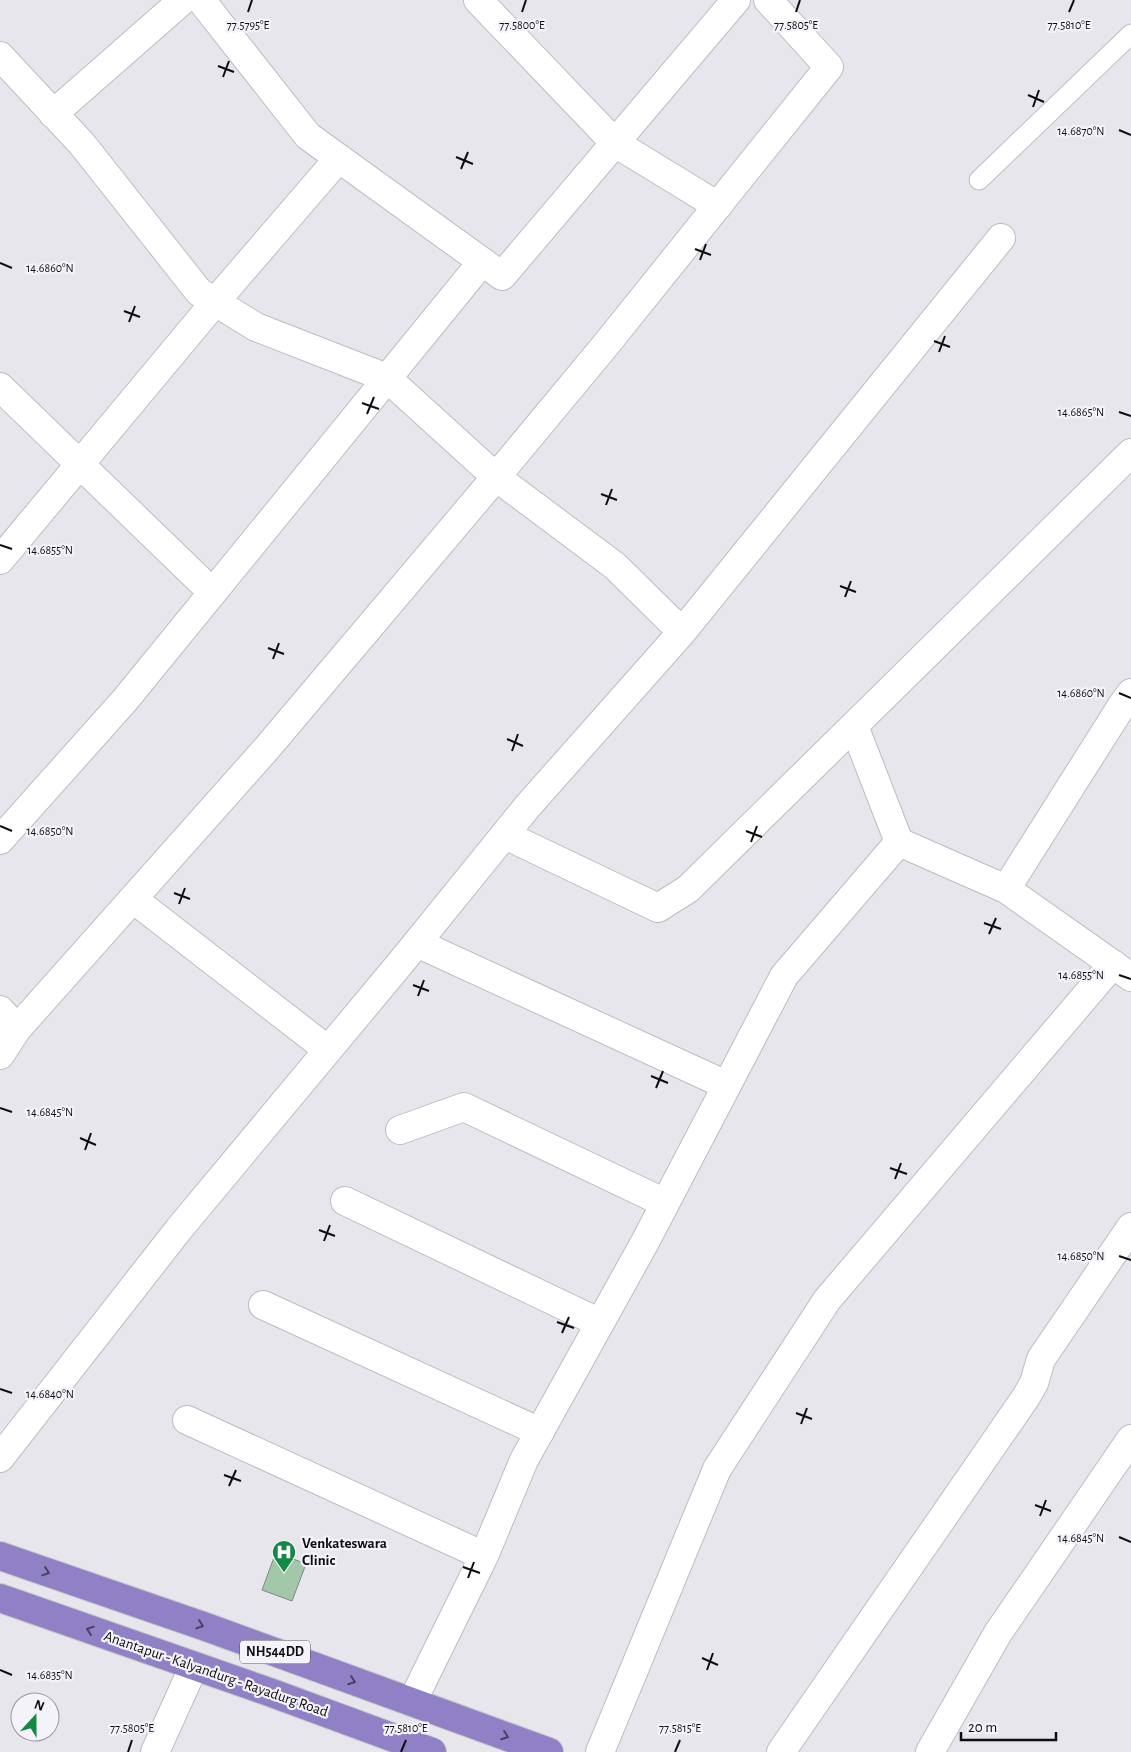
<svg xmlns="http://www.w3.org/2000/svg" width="1131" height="1752" viewBox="0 0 1131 1752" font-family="'Alegreya Sans',sans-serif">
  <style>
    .building { fill: #a2c8a9; stroke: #828883 }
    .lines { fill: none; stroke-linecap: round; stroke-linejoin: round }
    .lane-casing { stroke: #bdbcc3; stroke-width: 21 }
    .street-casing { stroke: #bdbcc3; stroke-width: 30 }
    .highway-casing { stroke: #c5c5c5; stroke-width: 30 }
    .lane { stroke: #fff; stroke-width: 19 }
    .street { stroke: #fff; stroke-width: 28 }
    .highway { stroke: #9081c6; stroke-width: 28 }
    .oneway { stroke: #484161 }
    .ticks { fill: none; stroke: #0e0d0f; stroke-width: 2 }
    .labels { text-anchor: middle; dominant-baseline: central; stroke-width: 4.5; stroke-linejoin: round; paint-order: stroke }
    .shield { fill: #f4f3fa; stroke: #535256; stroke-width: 1 }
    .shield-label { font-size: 14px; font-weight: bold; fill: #0e0d0f }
    .poi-label { font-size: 15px; font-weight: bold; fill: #0e0d0f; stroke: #f4f3fa; text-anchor: start }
    .street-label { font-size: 15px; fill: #0e0d0f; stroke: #f4f3fa }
    .ticks-label { font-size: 12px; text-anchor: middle; fill: #0e0d0f; stroke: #f4f3fa; stroke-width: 4.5; stroke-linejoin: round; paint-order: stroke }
  </style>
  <rect width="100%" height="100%" fill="#e7e6ed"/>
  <path class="building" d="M 276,1552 L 306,1564 L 292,1601 L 262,1590 Z"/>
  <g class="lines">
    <g class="lane-casing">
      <path id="lane" d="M 979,180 L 1131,34"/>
    </g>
    <g class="street-casing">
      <path id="street" d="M 201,0 L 308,136 L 502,276 L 736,0
        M 478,0 L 615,143 L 718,206
        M 0,56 L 82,144 L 199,292 L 256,327 L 387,378 L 496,477 L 615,566 L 682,632 L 527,807 L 403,960 L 179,1229 L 0,1458
        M 53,114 L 183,0
        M 0,387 L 212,592
        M 0,560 L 215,302 L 339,158
        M 682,632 L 1001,238
        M 1131,693 L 1121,707 L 1006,889 L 1131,977
        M 854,726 L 899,842
        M 505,835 L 658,908 L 688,889 L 1131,453
        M 0,840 L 125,700 L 482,262
        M 133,899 L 328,1050
        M 417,943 L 726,1085
        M 0,1010 L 17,1029 L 0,1055
        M 17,1029 L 267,748 L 496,477 L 604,347 L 829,67 L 768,0
        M 400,1130 L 464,1107 L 665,1203
        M 345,1201 L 600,1323
        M 263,1305 L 540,1432
        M 187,1420 L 484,1556
        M 412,1702 L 484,1556 L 524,1460 L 645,1242 L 784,976 L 899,842 L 1006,889
        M 155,1752 L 194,1666
        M 600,1752 L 717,1469 L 827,1300 L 1113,964
        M 781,1752 L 1026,1397 L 1034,1383 L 1041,1359 L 1131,1227
        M 930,1752 L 998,1633 L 1131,1439"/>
    </g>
    <g class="highway-casing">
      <path id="highway" d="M 0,1556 L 206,1627 L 549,1752
        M 0,1598 L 272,1693 L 432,1752"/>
    </g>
    <use href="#lane" class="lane"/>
    <use href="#street" class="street"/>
    <use href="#highway" class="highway"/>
  </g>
  <defs><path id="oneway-chevron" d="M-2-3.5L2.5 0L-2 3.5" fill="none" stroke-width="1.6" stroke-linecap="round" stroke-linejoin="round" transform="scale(1.25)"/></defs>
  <g class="oneway">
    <use href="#oneway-chevron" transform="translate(46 1572) rotate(19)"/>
    <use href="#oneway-chevron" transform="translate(200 1625) rotate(19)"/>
    <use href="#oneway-chevron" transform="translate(90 1630) rotate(-161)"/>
    <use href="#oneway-chevron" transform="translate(352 1681) rotate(20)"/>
    <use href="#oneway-chevron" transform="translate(505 1736) rotate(20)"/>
  </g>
  <path class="ticks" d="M 248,12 L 252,0M 522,12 L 526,0M 796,12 L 800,0M 1069,12 L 1074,0M 218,66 L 234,72M 223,77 L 229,61M 1028,95 L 1044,102M 1033,107 L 1039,90M 1119,130 L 1131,135M 456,157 L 473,164M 461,169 L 468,152M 695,249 L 711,255M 700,260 L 706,244M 0,263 L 12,268M 124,311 L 140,317M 129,322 L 135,306M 934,341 L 950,347M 939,352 L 945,336M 362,403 L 379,409M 1119,412 L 1131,416M 367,414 L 374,397M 601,494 L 617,500M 606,505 L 612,489M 0,545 L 12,549M 840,586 L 856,592M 845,597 L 851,581M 268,648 L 284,654M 273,659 L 279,643M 1119,693 L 1131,698M 507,739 L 523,746M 512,751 L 518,734M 0,826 L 12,831M 746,831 L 762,837M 751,842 L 757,826M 174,893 L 190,899M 179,904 L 185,888M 984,923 L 1001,929M 989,934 L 996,918M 1119,975 L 1131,979M 413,985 L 429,991M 418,996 L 424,980M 651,1076 L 668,1083M 656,1088 L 663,1071M 0,1108 L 12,1112M 80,1138 L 96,1145M 85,1150 L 91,1133M 890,1168 L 907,1174M 895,1179 L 901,1163M 319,1230 L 335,1236M 324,1241 L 330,1225M 1119,1256 L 1131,1260M 557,1322 L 574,1328M 562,1333 L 569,1317M 0,1389 L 12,1393M 796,1413 L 812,1419M 801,1424 L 807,1408M 224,1475 L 241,1481M 229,1486 L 236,1470M 1035,1505 L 1051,1511M 1040,1516 L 1046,1500M 1119,1537 L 1131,1542M 463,1567 L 480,1573M 468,1578 L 474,1562M 702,1658 L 718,1665M 0,1670 L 12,1675M 707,1670 L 713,1653M 128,1752 L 132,1740M 401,1752 L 406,1740M 675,1752 L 680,1740"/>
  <defs>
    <g id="hospital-pin" transform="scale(1.25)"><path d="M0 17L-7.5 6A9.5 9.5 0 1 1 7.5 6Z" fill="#138943" stroke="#f4f3fa"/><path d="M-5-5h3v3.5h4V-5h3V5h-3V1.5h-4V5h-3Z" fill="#fff"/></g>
  </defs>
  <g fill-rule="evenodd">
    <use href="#hospital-pin" x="284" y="1552"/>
  </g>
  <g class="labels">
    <rect class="shield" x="240" y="1640.5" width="70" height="23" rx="4"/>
    <g class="shield-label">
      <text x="275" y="1652">NH544DD</text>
    </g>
    <g class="poi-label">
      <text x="302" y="1543">Venkateswara<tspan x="302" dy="17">Clinic</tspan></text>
    </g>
    <g class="street-label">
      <text transform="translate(216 1674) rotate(19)">Anantapur - Kalyandurg - Rayadurg Road</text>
    </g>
  </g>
  <g class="ticks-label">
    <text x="248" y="29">77.5795°E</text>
    <text x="522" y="29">77.5800°E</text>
    <text x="796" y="29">77.5805°E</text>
    <text x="1069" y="29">77.5810°E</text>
    <text x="1081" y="135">14.6870°N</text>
    <text x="50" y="272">14.6860°N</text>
    <text x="1081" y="416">14.6865°N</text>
    <text x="50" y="554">14.6855°N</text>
    <text x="1081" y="697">14.6860°N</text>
    <text x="50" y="835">14.6850°N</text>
    <text x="1081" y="979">14.6855°N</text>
    <text x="50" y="1116">14.6845°N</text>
    <text x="1081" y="1260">14.6850°N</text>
    <text x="50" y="1398">14.6840°N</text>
    <text x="1081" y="1542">14.6845°N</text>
    <text x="50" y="1679">14.6835°N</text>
    <text x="132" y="1732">77.5805°E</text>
    <text x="406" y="1732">77.5810°E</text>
    <text x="680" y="1732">77.5815°E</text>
  </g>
  <g transform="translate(35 1717) rotate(21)"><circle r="24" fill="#f4f3fa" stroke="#98979c"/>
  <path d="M0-4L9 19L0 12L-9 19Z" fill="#138943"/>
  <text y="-8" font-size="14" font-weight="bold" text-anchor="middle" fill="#0e0d0f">N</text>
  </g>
  <path d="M961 1732v8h95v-8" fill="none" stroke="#0e0d0f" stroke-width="2.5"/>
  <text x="968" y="1732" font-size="15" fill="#0e0d0f" stroke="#f4f3fa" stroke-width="4" paint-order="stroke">20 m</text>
</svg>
